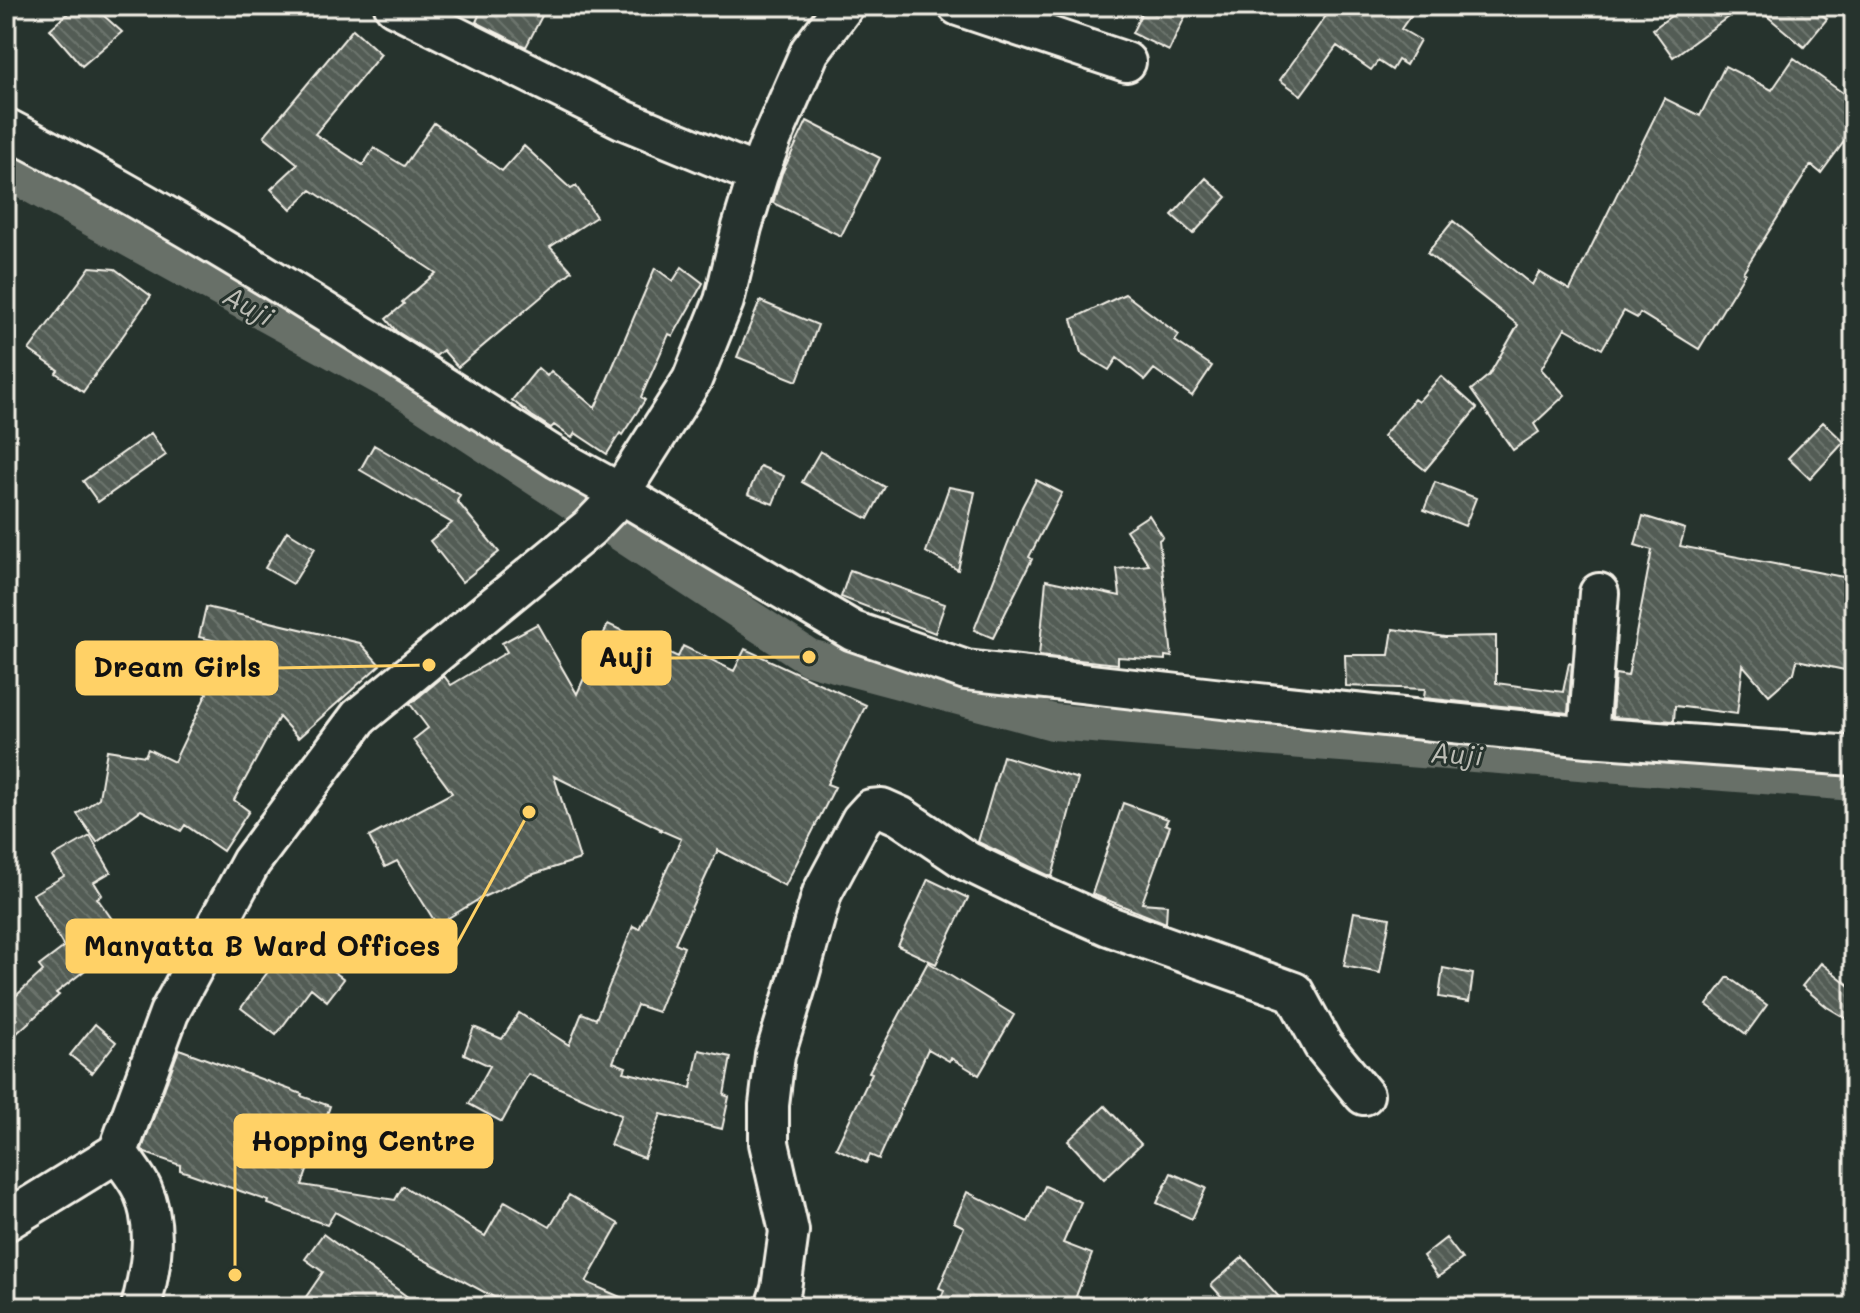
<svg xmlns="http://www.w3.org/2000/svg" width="1860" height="1313" viewBox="0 0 1860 1313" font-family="Mali,sans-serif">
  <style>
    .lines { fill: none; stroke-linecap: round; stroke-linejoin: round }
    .canal { stroke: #676f68; stroke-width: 36 }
    .building { fill: url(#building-back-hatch); stroke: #f4f1e8; stroke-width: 2 }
    .street-casing { stroke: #f4f1e8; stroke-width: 44 }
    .street { stroke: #26332d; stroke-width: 38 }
    .labels { text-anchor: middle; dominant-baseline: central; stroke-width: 6; stroke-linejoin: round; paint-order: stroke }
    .water-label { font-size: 28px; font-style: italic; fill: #bcbdb5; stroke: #26332d }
    .leader { fill: none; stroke: #ffd166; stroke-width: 3 }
    .callout-dot { fill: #ffd166; stroke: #26332d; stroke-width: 3 }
    .callout { fill: #ffd166; stroke: #ffd166; stroke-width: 3 }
    .callout-label { font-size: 28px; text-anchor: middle; font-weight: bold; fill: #111 }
  </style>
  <defs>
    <pattern id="building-back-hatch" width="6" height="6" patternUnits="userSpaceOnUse" patternTransform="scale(2)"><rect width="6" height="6" fill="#525c55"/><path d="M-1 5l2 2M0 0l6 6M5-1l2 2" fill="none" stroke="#6c746d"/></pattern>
  </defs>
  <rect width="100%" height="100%" fill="#26332d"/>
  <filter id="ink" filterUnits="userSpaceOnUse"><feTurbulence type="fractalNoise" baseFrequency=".0125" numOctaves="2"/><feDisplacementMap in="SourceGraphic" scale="16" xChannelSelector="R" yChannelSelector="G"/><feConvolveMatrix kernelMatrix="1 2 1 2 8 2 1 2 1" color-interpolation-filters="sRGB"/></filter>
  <g filter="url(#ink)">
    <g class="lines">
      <path class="canal" d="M 6,171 L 397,386 L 809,657 L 1053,722 L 1854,783"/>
    </g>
    <path class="building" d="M 76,6 L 93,6 L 122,32 L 82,66 L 50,29 Z
      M 483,6 L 547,6 L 526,47 L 476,22 Z
      M 1145,6 L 1190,6 L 1169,51 L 1132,33 Z
      M 1333,6 L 1417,6 L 1401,29 L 1420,40 L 1406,65 L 1398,60 L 1392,70 L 1378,61 L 1371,70 L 1337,46 L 1301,95 L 1280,80 Z
      M 1685,6 L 1743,6 L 1673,57 L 1653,29 Z
      M 1755,6 L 1811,6 L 1827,19 L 1804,47 Z
      M 353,29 L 381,54 L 315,134 L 363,165 L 374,148 L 404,166 L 434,123 L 502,171 L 524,146 L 571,189 L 576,186 L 596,217 L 550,247 L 572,271 L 458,367 L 443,350 L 436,356 L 396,331 L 386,319 L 404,304 L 402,302 L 436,273 L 311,190 L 291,209 L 271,189 L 298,164 L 264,136 Z
      M 1794,58 L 1854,101 L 1854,128 L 1821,173 L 1811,165 L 1743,272 L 1745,273 L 1699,349 L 1640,313 L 1637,318 L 1624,311 L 1602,349 L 1565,328 L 1541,369 L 1565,395 L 1534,424 L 1539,432 L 1513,450 L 1471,390 L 1489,375 L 1518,325 L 1427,253 L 1453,221 L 1532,285 L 1539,272 L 1570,290 L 1664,98 L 1700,116 L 1725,66 L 1772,90 Z
      M 807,121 L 880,158 L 841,236 L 773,203 L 782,173 Z
      M 1206,178 L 1227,197 L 1193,234 L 1172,215 Z
      M 90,267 L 115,269 L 151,296 L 83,392 L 56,373 L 58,370 L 29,350 Z
      M 682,267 L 703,283 L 673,336 L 669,334 L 641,397 L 645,400 L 622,435 L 620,433 L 607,454 L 575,433 L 572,438 L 554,425 L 551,428 L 532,416 L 512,400 L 538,368 L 547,376 L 551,371 L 595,408 L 655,268 L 673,281 Z
      M 1125,294 L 1179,335 L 1175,341 L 1212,366 L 1192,396 L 1154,369 L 1145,380 L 1117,358 L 1109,370 L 1081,353 L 1072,319 Z
      M 760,301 L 818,325 L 797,381 L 737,357 Z
      M 1441,376 L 1477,408 L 1425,470 L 1383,436 L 1414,399 L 1418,402 Z
      M 1823,422 L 1844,442 L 1810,479 L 1788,458 Z
      M 151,433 L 166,455 L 98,502 L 83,481 Z
      M 374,445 L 460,495 L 457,501 L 499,552 L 462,582 L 430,541 L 452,523 L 360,470 Z
      M 820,451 L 885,487 L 868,519 L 802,482 Z
      M 760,466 L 784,476 L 773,504 L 748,494 Z
      M 1036,480 L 1062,493 L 1029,557 L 1032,559 L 993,638 L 974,630 L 1022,507 Z
      M 1435,482 L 1476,498 L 1465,526 L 1424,510 Z
      M 949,487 L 975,492 L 958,570 L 926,552 Z
      M 1149,515 L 1163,537 L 1159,540 L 1172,657 L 1165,656 L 1165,660 L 1118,657 L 1118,664 L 1039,656 L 1046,580 L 1120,596 L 1117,569 L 1149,565 L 1126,530 Z
      M 1643,516 L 1685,529 L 1680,546 L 1854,579 L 1854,672 L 1797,660 L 1794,673 L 1769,695 L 1743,665 L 1737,714 L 1675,706 L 1674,721 L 1612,717 L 1615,674 L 1628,676 L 1652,550 L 1635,545 Z
      M 287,531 L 315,548 L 293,584 L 265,568 Z
      M 850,570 L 945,604 L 935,633 L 841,597 Z
      M 206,607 L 360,643 L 380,665 L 298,738 L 279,717 L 234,800 L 249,811 L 223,851 L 185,825 L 181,831 L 141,810 L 97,842 L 77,814 L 99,798 L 107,750 L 145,756 L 148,749 L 174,762 L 207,693 L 202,691 L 221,642 L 199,637 Z
      M 537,624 L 577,694 L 608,624 L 678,657 L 683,646 L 734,671 L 745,649 L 866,705 L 827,784 L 835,787 L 785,886 L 718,850 L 675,943 L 684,947 L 658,1012 L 637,1005 L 613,1062 L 626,1067 L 624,1072 L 691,1088 L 699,1050 L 731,1057 L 724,1095 L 729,1097 L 722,1129 L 661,1114 L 644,1158 L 610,1145 L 621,1115 L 528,1074 L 502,1122 L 469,1104 L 490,1066 L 464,1054 L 474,1027 L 502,1039 L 519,1013 L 569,1045 L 582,1013 L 596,1019 L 633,926 L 639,929 L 681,839 L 660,830 L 661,829 L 554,776 L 580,859 L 531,875 L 481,898 L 437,925 L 397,861 L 385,867 L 369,837 L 452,793 L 413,740 L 428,728 L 410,704 L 444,676 L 451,685 L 507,652 L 502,643 Z
      M 1393,629 L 1445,637 L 1496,636 L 1496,683 L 1563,692 L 1569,663 L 1572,664 L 1568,713 L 1424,698 L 1425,689 L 1346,686 L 1345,655 L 1389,655 Z
      M 1003,756 L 1078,779 L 1052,877 L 978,842 Z
      M 1123,803 L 1168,819 L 1165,824 L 1170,826 L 1142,903 L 1167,905 L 1166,923 L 1092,894 Z
      M 90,836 L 111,872 L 94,882 L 102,895 L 97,898 L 124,936 L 84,971 L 56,993 L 59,995 L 6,1043 L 6,1005 L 43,971 L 39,966 L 64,947 L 33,894 L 64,876 L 53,857 Z
      M 928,879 L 968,898 L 936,964 L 898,946 Z
      M 1354,912 L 1390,918 L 1380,973 L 1344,966 Z
      M 300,933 L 326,951 L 319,961 L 344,979 L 327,1001 L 311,988 L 276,1035 L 241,1008 L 270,969 L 274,971 Z
      M 928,962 L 1014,1015 L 979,1075 L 951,1058 L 949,1061 L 928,1049 L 879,1159 L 870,1155 L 866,1163 L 836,1148 L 872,1073 L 869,1072 Z
      M 1821,963 L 1854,989 L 1854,1023 L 1827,1007 L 1802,986 Z
      M 1443,968 L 1473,974 L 1469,1002 L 1439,997 Z
      M 1728,977 L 1767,1005 L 1746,1034 L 1707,1005 Z
      M 95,1024 L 116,1042 L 92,1073 L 70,1055 Z
      M 179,1049 L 302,1094 L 301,1096 L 330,1106 L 302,1185 L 395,1200 L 403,1186 L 485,1236 L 505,1201 L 550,1227 L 569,1195 L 619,1224 L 586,1282 L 643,1307 L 512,1307 L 335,1212 L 327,1225 L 268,1204 L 269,1201 L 243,1192 L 180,1170 L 180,1165 L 145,1153 L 142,1149 Z
      M 1105,1106 L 1141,1144 L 1104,1179 L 1068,1141 Z
      M 1171,1173 L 1206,1188 L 1192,1219 L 1157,1203 Z
      M 1045,1186 L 1081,1202 L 1063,1243 L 1092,1254 L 1072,1307 L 938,1307 L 944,1290 L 939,1288 L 964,1227 L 954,1222 L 967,1192 L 1028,1222 Z
      M 323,1234 L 421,1307 L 299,1307 L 323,1272 L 305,1259 Z
      M 1446,1238 L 1462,1259 L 1438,1277 L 1423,1256 Z
      M 1243,1257 L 1288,1307 L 1231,1307 L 1211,1285 Z"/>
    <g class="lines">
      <g class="street-casing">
        <path id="street" d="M 394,6 L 624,120 L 758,175
          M 958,6 L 1126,62
          M 6,128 C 197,226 376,345 558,459 L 620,493 L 853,631 L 966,670 L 1249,702 L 1588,737 L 1854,756
          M 1588,737 L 1599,593
          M 6,1221 L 118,1152
          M 141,1307 C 151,1268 159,1227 142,1189 C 136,1176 125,1164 118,1152 L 169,1013 L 251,862 L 359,717 L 589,528 L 615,501 L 692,380 L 724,301 L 742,227 L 758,175 L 772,138 L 810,51 L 844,6
          M 775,1307 L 781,1289 L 789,1231 L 769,1143 L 769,1105 L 775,1055 L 797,983 L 822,893 L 861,820 L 871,809 L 882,808 L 900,816 L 967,861 L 1027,890 L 1109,926 L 1294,992 L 1323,1045 L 1364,1095"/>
      </g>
      <use href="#street" class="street"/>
    </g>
  </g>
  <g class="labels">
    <g class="water-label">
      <text transform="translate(249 305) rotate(29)">Auji</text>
      <text transform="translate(1457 753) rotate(4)">Auji</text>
    </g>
  </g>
  <path class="leader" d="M809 657L670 658M429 665L277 668M529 812L456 946M235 1275L235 1141"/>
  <g class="callout-dot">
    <circle cx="809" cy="657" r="8"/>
    <circle cx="429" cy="665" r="8"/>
    <circle cx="529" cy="812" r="8"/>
    <circle cx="235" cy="1275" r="8"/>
  </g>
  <g class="callout">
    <rect x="583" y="632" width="87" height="52" rx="8"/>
    <rect x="77" y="642" width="200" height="52" rx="8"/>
    <rect x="67" y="920" width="389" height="52" rx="8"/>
    <rect x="235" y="1115" width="257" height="52" rx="8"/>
  </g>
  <g class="callout-label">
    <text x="626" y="667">Auji</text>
    <text x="177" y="677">Dream Girls</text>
    <text x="262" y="956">Manyatta B Ward Offices</text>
    <text x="363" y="1151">Hopping Centre</text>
  </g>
  <rect width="1860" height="1313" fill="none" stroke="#26332d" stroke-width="32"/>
  <rect x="16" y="16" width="1828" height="1281" fill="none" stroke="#f4f1e8" stroke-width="3" filter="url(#ink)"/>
</svg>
